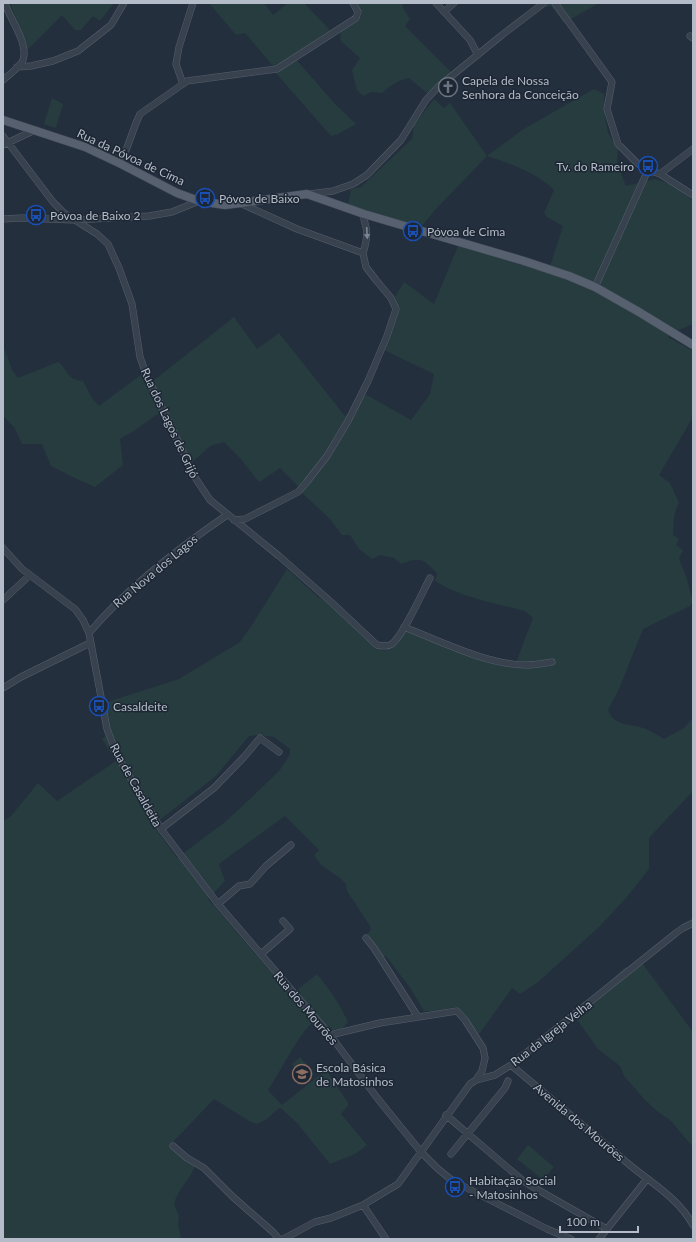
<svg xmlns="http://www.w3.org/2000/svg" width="696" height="1242" viewBox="0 0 696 1242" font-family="Lato,sans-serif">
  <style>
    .green { fill: #263c3f; fill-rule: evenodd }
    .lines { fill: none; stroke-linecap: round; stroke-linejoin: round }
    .minor-casing { stroke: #565f6c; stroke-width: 7 }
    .major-casing { stroke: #414a57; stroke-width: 9 }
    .minor { stroke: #38414e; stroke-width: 6 }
    .major { stroke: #56606e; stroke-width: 8 }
    .oneway { fill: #7c8592 }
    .labels { text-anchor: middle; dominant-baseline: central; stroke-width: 3; stroke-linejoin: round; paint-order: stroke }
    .poi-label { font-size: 12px; fill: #b4bcc9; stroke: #1d2633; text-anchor: start }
    .street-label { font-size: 12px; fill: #b4bcc9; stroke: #1d2633 }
  </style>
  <rect width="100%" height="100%" fill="#242f3e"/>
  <path class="green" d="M 10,3 L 114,3 L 100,21 L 93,16 L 81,30 L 75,30 L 62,15 L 27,50 Z
    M 209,3 L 264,3 L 273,15 L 288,3 L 305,4 L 330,30 L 293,56 L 336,105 L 356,124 L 338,134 L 331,136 L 276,73 L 273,66 L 245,33 L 236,35 Z
    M 356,3 L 406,3 L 402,6 L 410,19 L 405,26 L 452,73 L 427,93 L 409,78 C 398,80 390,86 382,93 L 371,92 L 363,96 L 357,90 L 352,70 L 360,58 L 340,40 L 341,30 L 362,15 Z
    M 543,3 L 599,3 L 564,23 L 551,6 L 546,7 Z
    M 594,89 L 604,94 L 605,116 L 608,133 L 618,148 L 617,163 L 626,186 L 655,179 L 674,185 L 693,201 L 693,324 L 670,334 L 668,337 L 693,351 L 693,417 L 659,475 L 670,483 L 679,503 C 673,513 674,523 673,535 L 679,539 L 676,545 L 683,550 L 679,559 L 686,576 L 691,595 L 693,597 L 693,602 L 690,606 L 643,629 L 619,689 L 608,710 C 615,728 632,723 646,729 C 652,732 658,735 664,739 L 684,728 L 693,718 L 693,791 L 649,838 L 649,869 L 626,898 L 599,927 L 537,983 L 520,994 L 512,988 L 480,1033 L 476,1034 L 468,1024 L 458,1007 L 432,1011 L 424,1011 L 411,989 L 386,956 L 382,957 L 366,935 L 371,930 L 370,926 L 347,891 L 346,884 L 340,878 L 321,865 L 314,855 L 319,850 L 285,816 L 219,864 L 225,881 L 208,899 L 271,972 L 292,994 L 317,974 C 329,989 340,1004 348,1022 L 342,1029 C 329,1031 325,1030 314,1022 C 301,1029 278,1076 268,1090 L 282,1105 L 326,1070 L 349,1104 L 341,1114 L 367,1145 L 355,1154 L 330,1164 L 298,1124 L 282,1109 L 279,1108 L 267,1119 L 257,1124 L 249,1121 L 214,1099 L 172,1143 L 171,1149 L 195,1166 C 190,1180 177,1190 174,1204 L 179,1216 L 178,1224 L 181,1239 L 3,1239 L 3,821 L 11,816 L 38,783 L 57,801 L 116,761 L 102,739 L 111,731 L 104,703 L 179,679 L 240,642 L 252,625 L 287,569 L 318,597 L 332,605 L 371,642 L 384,651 L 390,648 L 406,630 L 464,652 L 515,665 L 533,618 L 525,611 C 495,603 462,598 435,581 L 437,573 C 423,559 420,556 401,564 L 394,558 L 380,555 L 372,559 L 359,549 L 350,535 L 342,535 L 330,519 L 302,493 L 299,487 L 280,468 L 259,482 L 240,458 L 224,442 L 210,446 L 190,464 L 161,412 C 152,418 143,424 134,431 C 129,434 125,435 120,439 L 123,465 L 95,487 C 80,481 66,473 51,466 L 42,444 L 22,444 L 14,427 L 3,416 L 3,345 L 12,370 L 18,378 L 58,362 C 69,370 65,379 83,381 L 92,398 L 99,406 L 142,374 L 148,385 L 234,317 L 257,349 L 279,333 L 345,416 L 351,412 L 365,394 L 411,420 L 430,394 L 434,374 L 384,350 L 396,303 L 395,297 L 404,282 L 434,304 L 458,246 L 548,273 L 563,226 L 547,217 L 544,213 L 554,190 C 538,173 508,163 487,156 L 435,210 L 421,227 L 348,205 L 351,189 L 361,187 L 412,139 L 414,125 L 434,99 L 444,108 L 450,103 L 487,156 L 522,130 ZM 257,735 L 274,737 L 290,749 L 290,755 L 279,771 L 251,798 L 225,822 L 177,858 L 152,824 L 161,819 L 216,776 L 249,736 Z
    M 52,98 L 63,104 L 56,128 L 44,124 Z
    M 642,963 L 693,1032 L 693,1147 L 670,1120 L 657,1111 L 646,1101 L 624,1076 L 620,1066 L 598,1049 L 573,1014 L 579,1006 L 600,990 L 624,968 L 639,965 Z
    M 300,1057 L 314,1074 L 304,1081 L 292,1064 Z
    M 528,1145 L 554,1167 L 543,1180 L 517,1159 Z"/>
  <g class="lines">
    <g class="minor-casing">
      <path id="minor" d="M 436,3 L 470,40 L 478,55
        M 555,3 L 612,82 L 607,109 L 618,144 L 637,163 L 648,170 L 660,174 L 693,195
        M 444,12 L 454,3
        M 690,36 L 693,38
        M 17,67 L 31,66 L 53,61 L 78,51 L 111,25 L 124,3
        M 3,80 C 8,76 21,65 23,60 C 29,43 9,18 5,3
        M 183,84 L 176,64 L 179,47 L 193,3
        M 3,136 L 53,202 L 64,213 L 97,234 L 108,244 L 119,268 L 132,304 L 140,357 L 146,374 L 196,479 L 210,500 L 279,556 L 330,601 L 377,645 C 382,646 387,647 392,644 C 404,634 422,593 430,578
        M 3,145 L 35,130
        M 121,164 L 136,123 L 140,114 L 183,84 L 187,81 L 277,69 L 356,18 L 358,12 L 353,3
        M 660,174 L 693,149
        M 309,194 L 333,191 L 353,184 L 367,175 L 401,140 L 426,100 L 438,87 L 502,35 L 544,3
        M 3,219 L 21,218 L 74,220 L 149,216 L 172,212 L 199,201
        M 363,253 C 366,244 368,236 366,227 C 365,222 363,219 364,214
        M 595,287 L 648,170
        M 234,520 L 245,519 L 298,492 L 306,483 L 327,456 L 348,421 L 368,381 L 387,336 L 396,309 L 391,298 L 376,280 L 366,267 L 363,253 L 297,229 L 240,203
        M 3,548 L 22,569 L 75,609 L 83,620 L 89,633 L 107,729 L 117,755 L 161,829 L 218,904 L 330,1035 L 378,1099 L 421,1152 L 437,1168 L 449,1178 L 461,1185 L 547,1229 L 571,1239
        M 3,600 L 30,575
        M 404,627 C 440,641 489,666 528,665 C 536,665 544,663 552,662
        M 89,633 C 128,587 177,549 227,515
        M 3,688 L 21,677 L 90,643
        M 161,829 L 214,788 L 244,757 L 260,738 L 279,752
        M 218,904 L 239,886 L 250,884 L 266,866 L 291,845
        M 366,938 L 374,948 L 418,1017
        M 261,954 L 290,929 L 283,921
        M 330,1035 L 380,1023 L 457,1011 L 465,1020 L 483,1048 L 485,1058 L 482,1071 L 476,1080
        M 511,1065 C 551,1099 591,1132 631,1166 C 653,1184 679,1199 693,1225
        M 446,1115 L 522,1180 L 533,1187 L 607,1229
        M 173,1146 L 187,1158 L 204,1168 L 233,1197 L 273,1232 L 279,1239
        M 451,1154 L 505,1088 L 508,1081
        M 363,1205 L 386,1239
        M 283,1239 L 315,1222 L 331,1218 L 363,1205 L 398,1184 L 470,1084 L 476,1080 L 495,1075 L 511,1065 L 676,933 L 683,928 L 693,923
        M 599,1239 L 647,1179"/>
    </g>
    <g class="major-casing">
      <path id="major" d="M 3,120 L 85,147 L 121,164 L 177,193 L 199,201 L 225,205 L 307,194 L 364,214 L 524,261 L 569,276 L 595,287 L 639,312 L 693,345"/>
    </g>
    <use href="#minor" class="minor"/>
    <use href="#major" class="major"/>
  </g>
  <defs><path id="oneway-solid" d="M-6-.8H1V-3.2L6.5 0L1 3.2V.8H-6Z"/></defs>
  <use class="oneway" href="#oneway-solid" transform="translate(367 233) rotate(87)"/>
  <defs>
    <g id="church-ring" transform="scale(1)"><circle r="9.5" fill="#1d2633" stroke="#6b7280" stroke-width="1.5"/><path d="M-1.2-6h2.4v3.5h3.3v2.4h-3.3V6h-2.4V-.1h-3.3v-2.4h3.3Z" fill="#6b7280"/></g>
    <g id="bus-ring" transform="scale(1)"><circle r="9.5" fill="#1d2633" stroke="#1a4fb4" stroke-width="1.5"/><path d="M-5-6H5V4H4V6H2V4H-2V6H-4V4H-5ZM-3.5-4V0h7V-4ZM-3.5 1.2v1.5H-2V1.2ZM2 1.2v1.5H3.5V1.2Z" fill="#1a4fb4"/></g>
    <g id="school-ring" transform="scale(1)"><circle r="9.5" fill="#1d2633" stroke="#8d6e63" stroke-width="1.5"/><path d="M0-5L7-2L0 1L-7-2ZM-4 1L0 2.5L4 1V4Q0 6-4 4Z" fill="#8d6e63"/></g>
  </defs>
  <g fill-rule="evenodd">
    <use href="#church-ring" x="448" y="87"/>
    <use href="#bus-ring" x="648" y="166"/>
    <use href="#bus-ring" x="205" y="198"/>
    <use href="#bus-ring" x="36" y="215"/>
    <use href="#bus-ring" x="413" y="231"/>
    <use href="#bus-ring" x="99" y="706"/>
    <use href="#school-ring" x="302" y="1074"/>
    <use href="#bus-ring" x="455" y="1187"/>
  </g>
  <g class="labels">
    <g class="poi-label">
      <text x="462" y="80">Capela de Nossa<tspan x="462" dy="14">Senhora da Conceição</tspan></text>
      <text x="634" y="166" text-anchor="end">Tv. do Rameiro</text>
      <text x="219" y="198">Póvoa de Baixo</text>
      <text x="50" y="215">Póvoa de Baixo 2</text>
      <text x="427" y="231">Póvoa de Cima</text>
      <text x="113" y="706">Casaldeite</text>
      <text x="316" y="1067">Escola Básica<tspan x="316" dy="14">de Matosinhos</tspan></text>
      <text x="469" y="1180">Habitação Social<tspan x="469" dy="14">- Matosinhos</tspan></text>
    </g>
    <g class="street-label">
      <text transform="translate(131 157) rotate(25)">Rua da Póvoa de Cima</text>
      <text transform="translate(170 423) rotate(65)">Rua dos Lagos de Grijó</text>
      <text transform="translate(155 571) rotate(-40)">Rua Nova dos Lagos</text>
      <text transform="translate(136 785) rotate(61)">Rua de Casaldeita</text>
      <text transform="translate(306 1008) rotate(50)">Rua dos Mourões</text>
      <text transform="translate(551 1033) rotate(-38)">Rua da Igreja Velha</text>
      <text transform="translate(579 1122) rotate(40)">Avenida dos Mourões</text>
    </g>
  </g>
  <rect width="696" height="1242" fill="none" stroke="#b4bcc9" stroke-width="8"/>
  <path d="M560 1226v6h78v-6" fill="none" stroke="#b4bcc9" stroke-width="2"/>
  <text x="566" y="1226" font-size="12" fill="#b4bcc9" stroke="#1d2633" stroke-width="3" paint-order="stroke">100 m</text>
</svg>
